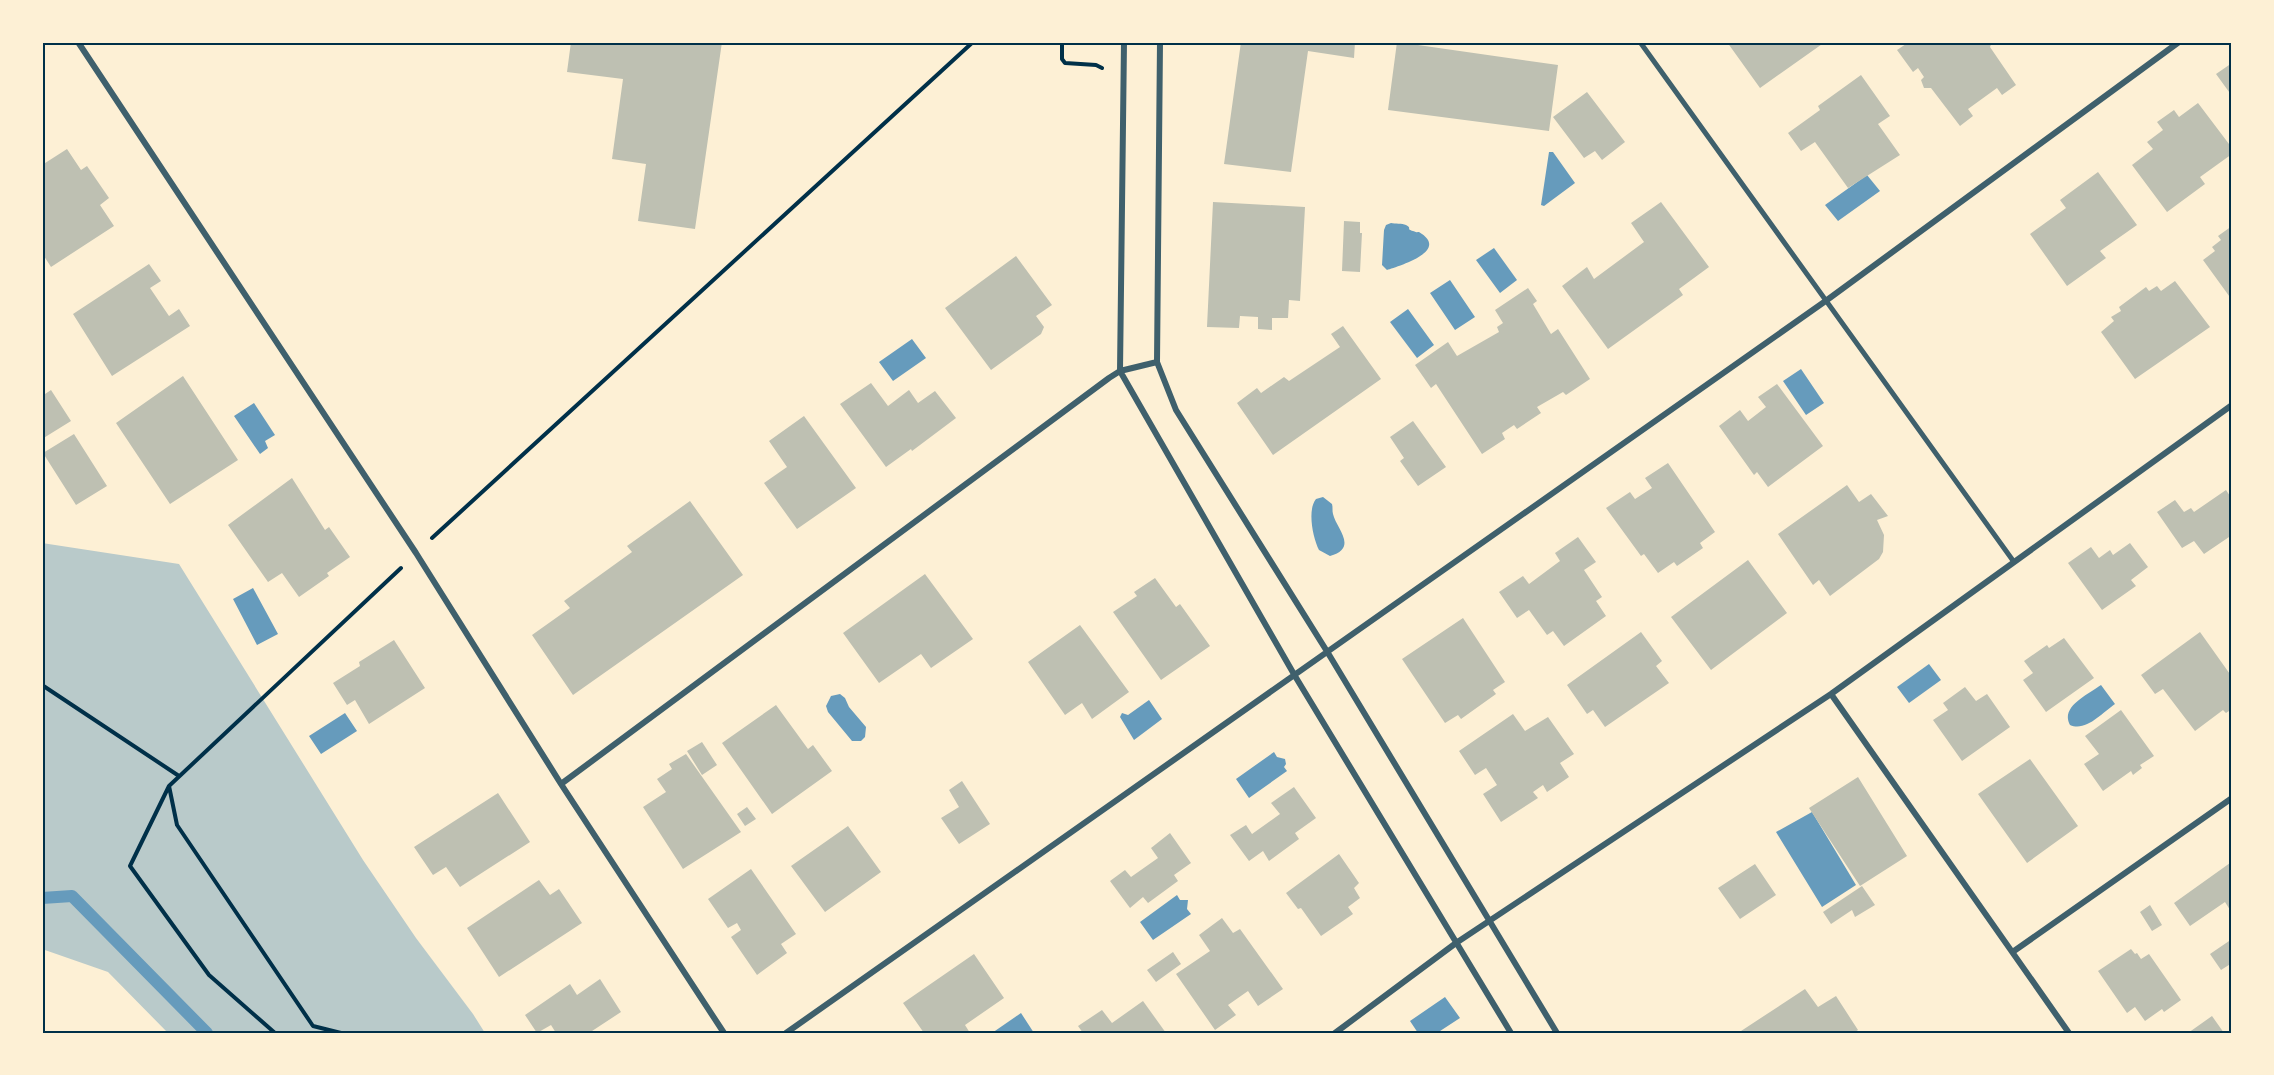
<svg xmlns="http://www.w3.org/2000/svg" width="2274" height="1075" viewBox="0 0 2274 1075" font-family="'Varela Round',sans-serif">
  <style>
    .green { fill: #b9caca }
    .water { fill: #669bbc }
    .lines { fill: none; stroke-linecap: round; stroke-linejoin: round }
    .stream { stroke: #669bbc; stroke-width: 12 }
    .building { fill: #bec0b2 }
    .path { stroke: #003049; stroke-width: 4 }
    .pedestrian { stroke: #3f606c; stroke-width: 5 }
    .minor { stroke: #3f606c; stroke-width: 6 }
    .neatline { fill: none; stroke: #003049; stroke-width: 2 }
  </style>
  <rect width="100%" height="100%" fill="#fdf0d5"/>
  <path class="green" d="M 42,543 L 179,564 L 363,860 L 416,938 L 473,1014 L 485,1033 L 168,1033 L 108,972 L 42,949 Z"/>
  <path class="water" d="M 1549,152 L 1553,152 L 1575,183 L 1544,206 L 1541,205 Z
    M 1867,175 L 1880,191 L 1838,221 L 1825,205 Z
    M 1391,223 C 1395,224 1402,223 1406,225 C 1413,229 1405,228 1413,231 C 1420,234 1416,230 1422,234 C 1448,252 1396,267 1387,270 L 1382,265 L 1384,230 L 1386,225 Z
    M 1494,248 L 1517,280 L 1500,293 L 1476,260 Z
    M 1450,280 L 1475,317 L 1455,330 L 1430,293 Z
    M 1408,309 L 1434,345 L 1417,358 L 1390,322 Z
    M 912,339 L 926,358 L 893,381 L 879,362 Z
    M 1801,369 L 1824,403 L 1806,415 L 1783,381 Z
    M 254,403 L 275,435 L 265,441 L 268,448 L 260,454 L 234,416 Z
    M 1323,497 L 1332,504 C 1333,507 1332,511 1333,514 C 1336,528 1359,548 1330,556 L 1319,550 C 1313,538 1307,510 1316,499 Z
    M 253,588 L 278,634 L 257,645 L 233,599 Z
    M 1929,664 L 1941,680 L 1909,703 L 1897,687 Z
    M 2101,685 L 2115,704 C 2102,713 2086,732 2070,725 C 2060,707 2087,695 2101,685 Z
    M 840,694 L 845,698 L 849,707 L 866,727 L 865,737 L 861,741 L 852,741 L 828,712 L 826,706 L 831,696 Z
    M 1149,700 L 1162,719 L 1134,740 L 1120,717 L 1122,713 L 1128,715 Z
    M 345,713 L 357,731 L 321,754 L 309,736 Z
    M 1274,752 L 1277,757 L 1285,759 L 1286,764 L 1284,767 L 1287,771 L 1249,798 L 1236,779 Z
    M 1812,812 L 1856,885 L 1822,907 L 1776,832 Z
    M 1177,895 L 1180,900 L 1188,900 L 1187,909 L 1191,914 L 1153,940 L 1140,922 Z
    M 1445,997 L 1460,1018 L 1437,1033 L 1418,1033 L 1410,1021 Z
    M 1021,1013 L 1034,1033 L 992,1033 Z"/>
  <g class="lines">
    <path class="stream" d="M 42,898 L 72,896 L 207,1033"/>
  </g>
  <path class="building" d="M 571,42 L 722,42 L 695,229 L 638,221 L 646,164 L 612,159 L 623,79 L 567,72 Z
    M 1241,42 L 1355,42 L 1354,58 L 1308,51 L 1291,172 L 1224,164 Z
    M 1397,42 L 1558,65 L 1549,131 L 1388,110 Z
    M 1727,42 L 1825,42 L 1760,88 Z
    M 1909,42 L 1992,42 L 1990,47 L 2016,85 L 2002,95 L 1997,88 L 1968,109 L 1973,116 L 1960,126 L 1931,88 L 1924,88 L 1921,80 L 1924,77 L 1918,68 L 1913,72 L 1897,50 Z
    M 2232,63 L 2232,96 L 2216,74 Z
    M 1861,75 L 1890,116 L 1878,124 L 1900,155 L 1848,188 L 1815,142 L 1801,151 L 1788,133 L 1820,110 L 1818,106 Z
    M 1587,92 L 1625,142 L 1602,160 L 1595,151 L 1584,158 L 1553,117 Z
    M 2198,103 L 2232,148 L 2232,154 L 2200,177 L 2205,184 L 2167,212 L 2132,165 L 2153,149 L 2147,142 L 2163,130 L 2157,122 L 2174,110 L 2179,117 Z
    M 67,149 L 81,170 L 87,166 L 109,198 L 100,205 L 114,226 L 51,267 L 42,253 L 42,165 Z
    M 2098,172 L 2137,225 L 2100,251 L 2106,258 L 2067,286 L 2030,234 L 2066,208 L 2060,200 Z
    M 1213,202 L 1305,207 L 1300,301 L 1289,300 L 1288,318 L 1272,318 L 1272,330 L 1258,329 L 1258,317 L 1240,316 L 1239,328 L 1207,327 Z
    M 1661,202 L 1709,267 L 1679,289 L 1683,295 L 1608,349 L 1562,286 L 1587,267 L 1594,279 L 1644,242 L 1631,223 Z
    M 1344,221 L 1360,222 L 1360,233 L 1362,233 L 1360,272 L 1342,271 Z
    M 2232,226 L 2232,300 L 2203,260 L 2215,251 L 2212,247 L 2221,240 L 2218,236 Z
    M 1016,256 L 1052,305 L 1036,316 L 1044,327 L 1041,334 L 991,370 L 945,308 Z
    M 149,264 L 161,281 L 150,288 L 169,316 L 179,309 L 190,326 L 112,376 L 73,314 Z
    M 2175,281 L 2210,327 L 2135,379 L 2101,332 L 2114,321 L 2111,317 L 2121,311 L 2119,307 L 2146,287 L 2149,291 L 2157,286 L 2161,291 Z
    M 1528,288 L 1537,301 L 1533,304 L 1551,334 L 1558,329 L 1590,379 L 1566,395 L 1563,392 L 1537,407 L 1541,413 L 1517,429 L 1514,425 L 1502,433 L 1505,439 L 1482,454 L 1436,384 L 1431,388 L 1415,365 L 1448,342 L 1457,356 L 1499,332 L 1497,327 L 1503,323 L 1495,310 Z
    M 1343,326 L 1381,379 L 1273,455 L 1237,403 L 1257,388 L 1261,393 L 1284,377 L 1289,381 L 1340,347 L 1331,334 Z
    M 183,376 L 238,460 L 170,504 L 116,423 Z
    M 871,383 L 888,406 L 909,390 L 918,403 L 935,391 L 956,418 L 912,451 L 911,449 L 886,467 L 840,404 Z
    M 1777,384 L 1823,446 L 1768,487 L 1757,472 L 1754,475 L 1719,426 L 1740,410 L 1748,421 L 1766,407 L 1758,397 Z
    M 51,390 L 71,421 L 42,439 L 42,396 Z
    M 804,416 L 856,488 L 797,529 L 764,483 L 787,467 L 769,441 Z
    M 1413,421 L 1446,467 L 1418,486 L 1400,461 L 1404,458 L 1390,437 Z
    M 74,434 L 107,486 L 76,505 L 43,453 Z
    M 1668,463 L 1715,532 L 1700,543 L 1703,548 L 1677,566 L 1674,562 L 1658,573 L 1644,554 L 1641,556 L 1606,508 L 1630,492 L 1635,499 L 1652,488 L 1645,478 Z
    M 292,478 L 325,530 L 329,527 L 350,557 L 327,573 L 329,576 L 299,597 L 282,573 L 268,582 L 228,525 Z
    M 1847,485 L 1859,502 L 1871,494 L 1888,516 L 1877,520 L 1884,535 L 1883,552 L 1879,559 L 1830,596 L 1819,580 L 1813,585 L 1778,534 Z
    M 2226,490 L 2232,499 L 2232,535 L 2204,554 L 2194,541 L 2182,548 L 2157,512 L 2175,500 L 2184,512 L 2191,508 L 2194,512 Z
    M 690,501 L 743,575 L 573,695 L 532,635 L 570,608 L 564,601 L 632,552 L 627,546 Z
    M 1578,537 L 1596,562 L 1584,570 L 1602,597 L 1596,601 L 1606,616 L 1564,646 L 1553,631 L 1547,635 L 1529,610 L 1517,618 L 1499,592 L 1523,576 L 1529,584 L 1560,561 L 1555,553 Z
    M 2130,543 L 2148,567 L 2131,580 L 2136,586 L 2102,610 L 2068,563 L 2091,547 L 2099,558 L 2110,550 L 2113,555 Z
    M 1748,560 L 1787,613 L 1711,670 L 1671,617 Z
    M 925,574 L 973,639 L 931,668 L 921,654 L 879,683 L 843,633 Z
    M 1155,578 L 1176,607 L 1180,604 L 1210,646 L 1161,680 L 1113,612 L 1137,596 L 1134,592 Z
    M 1463,618 L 1505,682 L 1493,690 L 1496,694 L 1461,719 L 1458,715 L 1445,723 L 1402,659 Z
    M 1080,625 L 1129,692 L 1092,719 L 1082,703 L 1065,715 L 1028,662 Z
    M 1641,632 L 1662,661 L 1656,666 L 1669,683 L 1605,727 L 1593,710 L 1587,714 L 1567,685 Z
    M 2200,632 L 2232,677 L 2232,709 L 2226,713 L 2223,710 L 2195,731 L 2163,689 L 2155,694 L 2141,675 Z
    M 2064,638 L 2094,678 L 2046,712 L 2023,680 L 2033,673 L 2024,661 L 2047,645 L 2049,648 Z
    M 394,640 L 425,688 L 369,724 L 355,700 L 347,705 L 333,683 L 360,666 L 359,662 Z
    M 1965,687 L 1976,701 L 1987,694 L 2010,727 L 1962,761 L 1933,720 L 1948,710 L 1943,703 Z
    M 776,705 L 808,749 L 813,745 L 832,771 L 772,814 L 722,743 Z
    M 2121,710 L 2154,756 L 2140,765 L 2142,768 L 2133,775 L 2131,771 L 2103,791 L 2084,764 L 2099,754 L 2085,736 Z
    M 1513,714 L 1525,731 L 1548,717 L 1574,754 L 1560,763 L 1569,777 L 1547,792 L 1543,785 L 1533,792 L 1538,798 L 1501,822 L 1483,794 L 1497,785 L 1486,768 L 1475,775 L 1459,751 Z
    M 702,742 L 717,765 L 702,775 L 687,751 Z
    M 686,754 L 741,832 L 683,869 L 643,807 L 666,792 L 657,779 L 672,769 L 669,764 Z
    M 2030,759 L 2078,826 L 2027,863 L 1978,794 Z
    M 1858,777 L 1907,856 L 1860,886 L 1809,808 Z
    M 962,781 L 990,824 L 959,844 L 941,818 L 959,807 L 949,790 Z
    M 1294,787 L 1316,818 L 1295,833 L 1299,839 L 1269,861 L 1263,851 L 1249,861 L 1230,835 L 1246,825 L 1252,834 L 1280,814 L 1271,803 Z
    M 498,793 L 530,842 L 460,887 L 446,867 L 433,875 L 414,847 Z
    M 747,807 L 756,819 L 745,826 L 737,814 Z
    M 848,826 L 881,872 L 825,912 L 791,866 Z
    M 1170,833 L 1191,863 L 1174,875 L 1178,881 L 1148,903 L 1143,897 L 1130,908 L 1110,881 L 1125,870 L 1131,877 L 1158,858 L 1151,848 Z
    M 1339,854 L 1359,883 L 1354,888 L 1360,898 L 1348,907 L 1353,914 L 1321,936 L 1301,908 L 1298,909 L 1286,893 Z
    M 2230,863 L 2232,866 L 2232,913 L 2225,902 L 2190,926 L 2174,903 Z
    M 1755,864 L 1776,895 L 1740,919 L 1718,888 Z
    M 751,869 L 796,934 L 781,944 L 787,953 L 757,975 L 731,937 L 741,930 L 737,923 L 728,928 L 708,899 Z
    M 539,880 L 550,895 L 559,889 L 582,923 L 499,977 L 467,928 Z
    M 1862,886 L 1875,905 L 1855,917 L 1852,910 L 1831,924 L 1823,912 Z
    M 2150,905 L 2162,925 L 2152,931 L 2140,912 Z
    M 1222,918 L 1233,933 L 1240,929 L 1283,989 L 1258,1006 L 1248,991 L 1228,1005 L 1236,1015 L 1215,1030 L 1176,974 L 1210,951 L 1199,935 Z
    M 2232,939 L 2232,963 L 2221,970 L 2210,954 Z
    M 2131,949 L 2135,954 L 2137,953 L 2141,959 L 2149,954 L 2181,1000 L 2164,1012 L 2162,1009 L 2145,1021 L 2135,1007 L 2127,1013 L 2098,971 Z
    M 1173,952 L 1181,964 L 1156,982 L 1147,970 Z
    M 974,954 L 1004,998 L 965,1025 L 970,1033 L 924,1033 L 903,1003 Z
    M 600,979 L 621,1012 L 589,1033 L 556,1033 L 551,1025 L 537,1033 L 525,1015 L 570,984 L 577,995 Z
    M 1805,989 L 1818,1007 L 1836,996 L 1858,1030 L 1854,1033 L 1738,1033 Z
    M 1143,1001 L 1166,1033 L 1083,1033 L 1078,1026 L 1102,1010 L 1112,1023 Z
    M 2212,1016 L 2224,1033 L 2188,1033 Z"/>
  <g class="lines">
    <path class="path" d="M 1062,42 L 1062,59 L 1065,63 L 1096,65 L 1102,68
      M 432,538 L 973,42
      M 42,685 L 179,776
      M 169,786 L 130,866 L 209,975 L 275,1033
      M 341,1033 L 313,1026 L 177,825 L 169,786 L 401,568"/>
    <path class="pedestrian" d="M 1640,42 L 2014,562"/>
    <path class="minor" d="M 78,42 L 416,553 L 561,784 L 724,1033
      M 1124,42 L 1120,371 L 1295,676 L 1511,1033
      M 1160,42 L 1157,362 L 1176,410 L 1328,653 L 1557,1033
      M 1831,694 L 2069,1033
      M 561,784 L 1109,378 L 1120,371 L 1157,362
      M 2014,951 L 2232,798
      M 786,1033 L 1827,300 L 2179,42
      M 1335,1033 L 1456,943 L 1831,694 L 2232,405"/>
  </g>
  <rect width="2274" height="1075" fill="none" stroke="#fdf0d5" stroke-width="87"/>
  <rect x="44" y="44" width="2186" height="988" class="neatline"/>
</svg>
